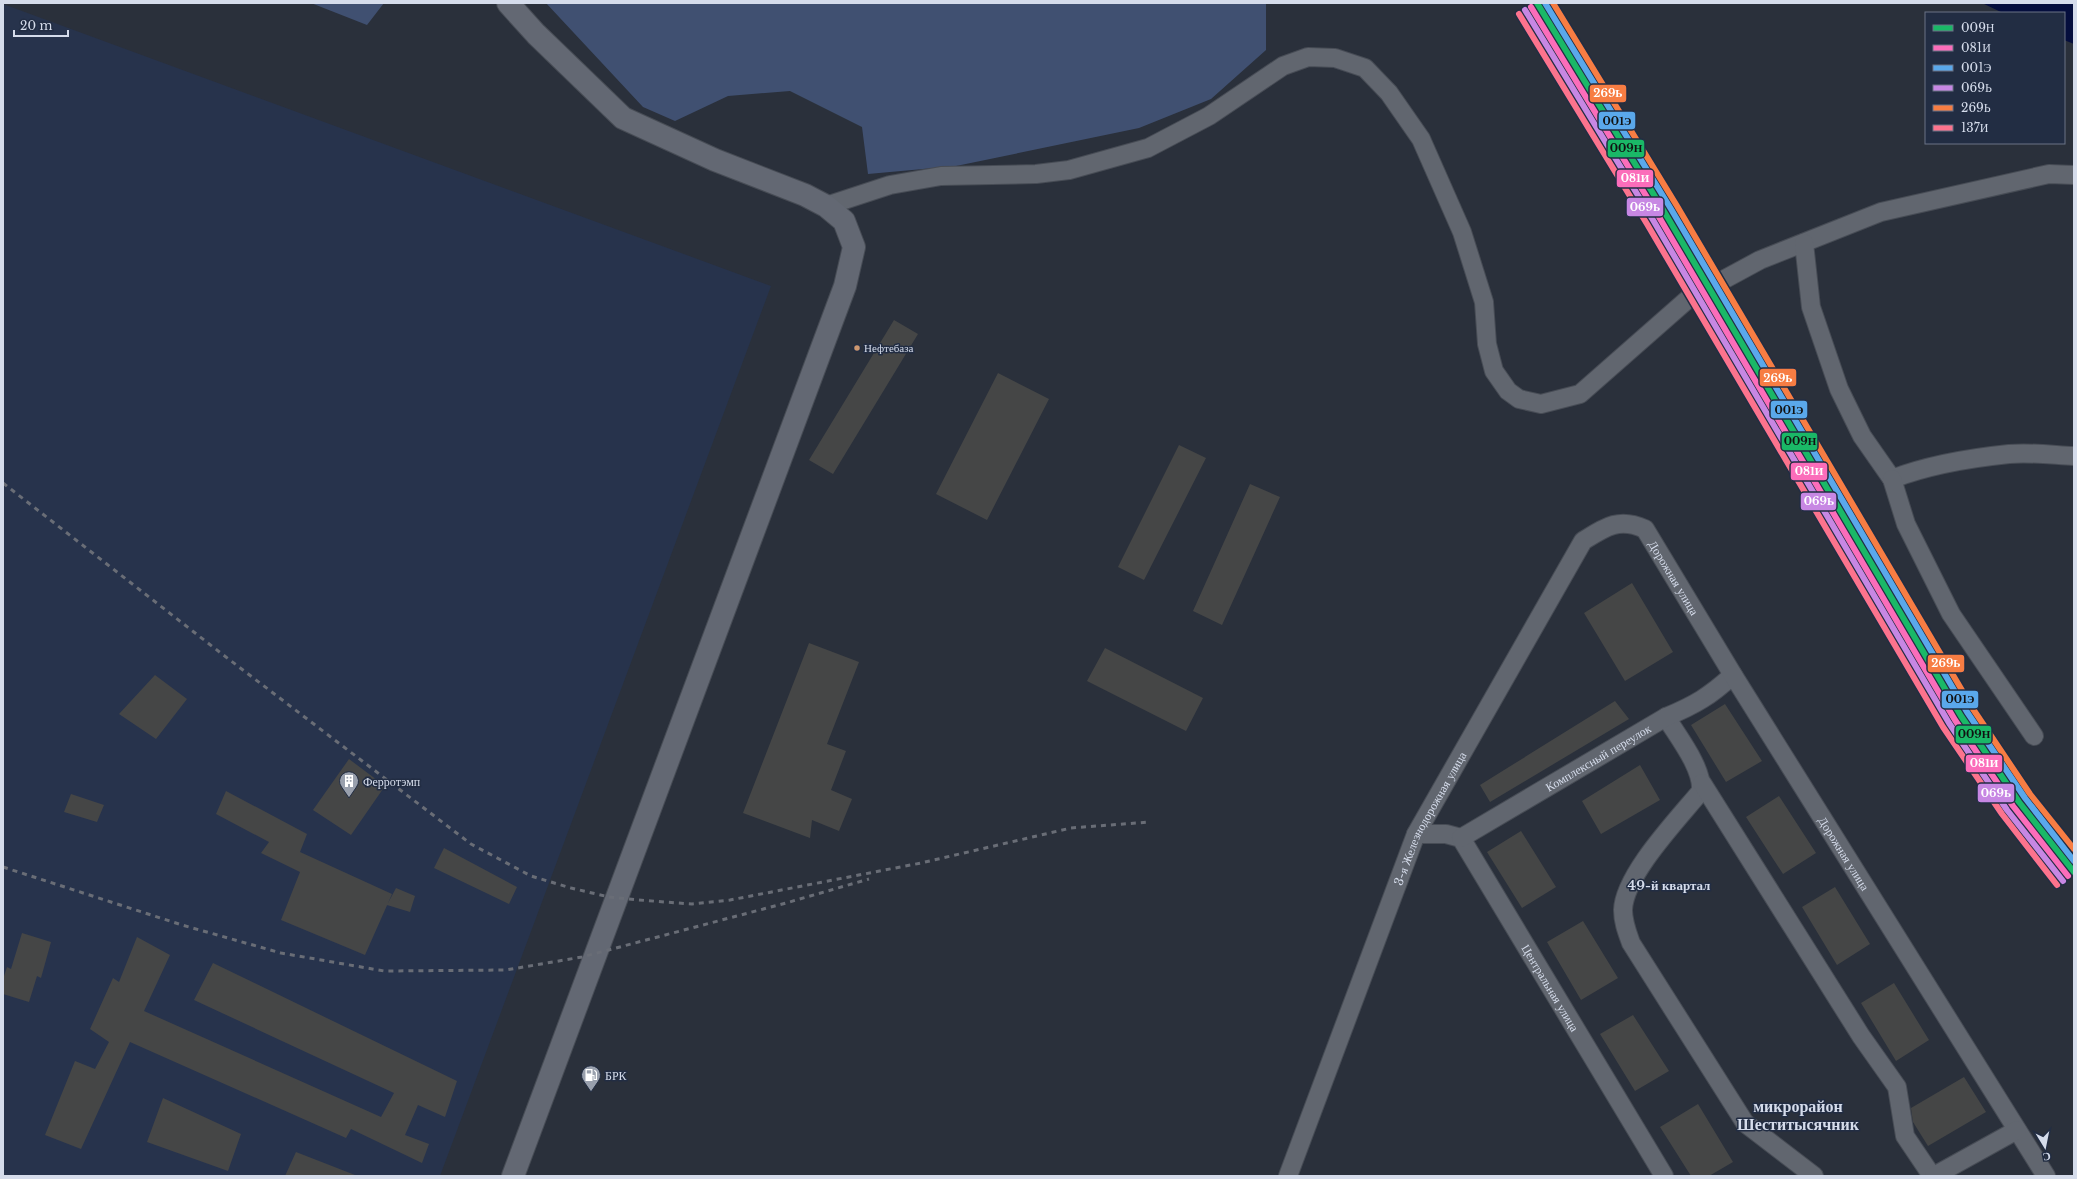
<svg xmlns="http://www.w3.org/2000/svg" width="2077" height="1179" viewBox="0 0 2077 1179" font-family="'Libre Baskerville',serif">
  <style>
    .built { fill: #27334c }
    .green { fill: #405071 }
    .water { fill: #050e3d }
    .building { fill: #454646 }
    .lines { fill: none; stroke-linecap: round; stroke-linejoin: round }
    .street-casing { stroke: #474c55; stroke-width: 20 }
    .secondary-casing { stroke: #474c55; stroke-width: 24 }
    .street { stroke: #61666f; stroke-width: 18 }
    .secondary { stroke: #636873; stroke-width: 22 }
    .rail { stroke: #696d76; stroke-width: 3; stroke-dasharray: 5 5; stroke-linecap: butt }
    .rail-1-casing { stroke: #222d43; stroke-width: 9 }
    .rail-2-casing { stroke: #222d43; stroke-width: 9 }
    .rail-3-casing { stroke: #222d43; stroke-width: 9 }
    .rail-4-casing { stroke: #222d43; stroke-width: 9 }
    .rail-5-casing { stroke: #222d43; stroke-width: 9 }
    .rail-6-casing { stroke: #222d43; stroke-width: 9 }
    .rail-1 { stroke: #1ab867; stroke-width: 6 }
    .rail-2 { stroke: #fb6dba; stroke-width: 6 }
    .rail-3 { stroke: #5aa8eb; stroke-width: 6 }
    .rail-4 { stroke: #c787e3; stroke-width: 6 }
    .rail-5 { stroke: #f77d43; stroke-width: 6 }
    .rail-6 { stroke: #fc738d; stroke-width: 6 }
    .bus-dot { fill: #cd976f; stroke: #222d43; stroke-width: 1.5 }
    .labels { text-anchor: middle; dominant-baseline: central; stroke-width: 3; stroke-linejoin: round; paint-order: stroke }
    .bus-label { font-size: 11px; fill: #d5dceb; stroke: #222d43; text-anchor: start }
    .street-label { font-size: 12px; fill: #d5dceb; stroke: #222d43 }
    .poi-label { font-size: 12px; fill: #d5dceb; stroke: #222d43; text-anchor: start }
    .neighbourhood-label { font-size: 13px; font-weight: bold; fill: #d5dceb; stroke: #222d43 }
    .district-label { font-size: 16px; font-weight: bold; fill: #d5dceb; stroke: #222d43 }
    .line-badge { stroke: #222d43; stroke-width: 1.5 }
    .badge-label { font-size: 11px; text-anchor: middle; font-weight: bold; fill: #fff }
    .pale-badge-label { font-size: 11px; text-anchor: middle; font-weight: bold; fill: #111 }
  </style>
  <rect width="100%" height="100%" fill="#2a303b"/>
  <path class="built" d="M 3,4 L 771,286 L 440,1176 L 3,1175 Z"/>
  <path class="green" d="M 311,3 L 384,3 L 367,25 Z
    M 546,3 L 1266,3 L 1266,50 L 1211,99 L 1139,128 L 956,166 L 868,174 L 862,127 L 790,91 L 728,96 L 675,121 L 643,107 Z"/>
  <path class="water" d="M 1982,3 L 2074,3 L 2074,44 L 2064,40 L 2064,13 L 2003,13 Z"/>
  <path class="building" d="M 894,320 L 918,334 L 833,474 L 809,460 Z
    M 998,373 L 1049,399 L 987,520 L 936,494 Z
    M 1179,445 L 1206,458 L 1144,580 L 1118,567 Z
    M 1250,484 L 1280,497 L 1222,625 L 1193,611 Z
    M 1632,583 L 1673,652 L 1625,681 L 1584,613 Z
    M 809,643 L 859,662 L 827,744 L 846,751 L 831,790 L 852,799 L 839,831 L 812,820 L 810,838 L 743,813 Z
    M 1105,648 L 1203,698 L 1186,731 L 1087,681 Z
    M 155,675 L 187,699 L 156,739 L 119,714 Z
    M 1615,701 L 1629,719 L 1490,802 L 1480,785 Z
    M 1725,704 L 1762,761 L 1726,782 L 1691,725 Z
    M 349,759 L 385,786 L 351,835 L 313,810 Z
    M 1640,765 L 1660,800 L 1601,834 L 1582,801 Z
    M 226,791 L 307,834 L 300,852 L 392,894 L 365,955 L 281,920 L 300,872 L 261,853 L 269,842 L 216,814 Z
    M 71,794 L 104,805 L 97,822 L 64,812 Z
    M 1779,796 L 1816,853 L 1783,874 L 1746,817 Z
    M 1521,831 L 1556,887 L 1522,908 L 1487,852 Z
    M 444,848 L 517,887 L 509,904 L 434,868 Z
    M 1835,887 L 1870,944 L 1837,965 L 1802,907 Z
    M 396,888 L 415,896 L 410,912 L 387,905 Z
    M 1583,921 L 1618,978 L 1581,1000 L 1547,942 Z
    M 22,933 L 51,942 L 41,978 L 37,976 L 29,1002 L 3,994 L 3,979 L 7,967 L 11,969 Z
    M 137,937 L 170,955 L 144,1011 L 381,1117 L 394,1093 L 194,1000 L 213,963 L 457,1081 L 445,1117 L 418,1105 L 405,1135 L 429,1144 L 422,1163 L 351,1129 L 346,1138 L 130,1042 L 81,1149 L 45,1135 L 75,1061 L 95,1069 L 109,1042 L 90,1029 L 113,978 L 119,982 Z
    M 1894,983 L 1929,1040 L 1896,1061 L 1861,1003 Z
    M 1633,1015 L 1669,1071 L 1635,1091 L 1600,1034 Z
    M 1964,1077 L 1986,1112 L 1928,1146 L 1913,1122 L 1911,1108 Z
    M 163,1098 L 241,1134 L 228,1171 L 147,1142 Z
    M 1698,1104 L 1733,1162 L 1709,1176 L 1691,1176 L 1660,1127 Z
    M 296,1152 L 355,1175 L 355,1176 L 285,1176 Z"/>
  <g class="lines">
    <g class="street-casing">
      <g id="street">
        <path d="M 826,206 L 890,185 L 941,176 L 1036,174 L 1069,170 L 1148,148 L 1209,116 L 1283,66 L 1308,57 L 1335,58 L 1365,68 L 1389,93 L 1421,139 L 1462,232 L 1484,302 L 1487,344 L 1494,371 L 1508,391 L 1519,399 L 1541,404 L 1580,394 L 1688,299 L 1760,260 L 1881,212 L 2049,174 L 2074,175"/>
        <path d="M 1804,243 L 1811,307 L 1839,389 L 1862,436 L 1892,479 C 1928,465 1970,458 2009,454 C 2030,452 2053,455 2074,456"/>
        <path d="M 1892,479 L 1906,524 L 1951,614 L 2034,736"/>
        <path d="M 1666,717 C 1678,737 1703,768 1701,791 C 1678,819 1624,875 1623,910 C 1623,922 1627,932 1631,943 L 1745,1123 L 1814,1176"/>
        <path d="M 1702,783 L 1861,1036 L 1897,1087 L 1905,1136 L 1932,1176"/>
        <path id="s1" d="M 1416,834 L 1446,834 L 1461,838 L 1664,1176"/>
        <path id="s2" d="M 1461,838 L 1666,717 C 1695,705 1710,696 1733,675"/>
        <path id="s3" d="M 1288,1176 L 1416,834 L 1583,541 C 1605,527 1619,517 1645,529 L 1733,675 L 2046,1176"/>
        <path d="M 1934,1176 L 2017,1130"/>
      </g>
    </g>
    <g class="secondary-casing">
      <path id="secondary" d="M 508,3 L 536,34 L 623,118 L 715,160 L 805,195 L 826,206 L 844,221 L 854,247 L 845,286 L 513,1176"/>
    </g>
    <use href="#street" class="street"/>
    <use href="#secondary" class="secondary"/>
    <path class="rail" d="M 1552,3 L 1972,710 L 2028,796 L 2074,855
      M 3,483 L 222,654 L 471,844 L 531,876 L 571,888 L 609,897 L 639,900 L 692,904 L 730,900 L 921,863 L 1071,828 L 1150,822
      M 3,867 L 182,925 L 281,953 L 384,971 L 506,970 L 582,957 L 786,903 L 869,879"/>
    <g class="rail-1-casing">
      <path id="rail-1" d="M 1537,3 L 1665,213 L 1961,716 L 2019,802 L 2074,872"/>
    </g>
    <g class="rail-2-casing">
      <path id="rail-2" d="M 1531,7 L 1659,217 L 1955,720 L 2013,806 L 2068,876"/>
    </g>
    <g class="rail-3-casing">
      <path id="rail-3" d="M 1545,3 L 1671,209 L 1967,712 L 2025,798 L 2074,861"/>
    </g>
    <g class="rail-4-casing">
      <path id="rail-4" d="M 1525,10 L 1653,220 L 1949,723 L 2007,810 L 2063,881"/>
    </g>
    <g class="rail-5-casing">
      <path id="rail-5" d="M 1553,3 L 1677,206 L 1973,709 L 2030,794 L 2074,849"/>
    </g>
    <g class="rail-6-casing">
      <path id="rail-6" d="M 1519,14 L 1647,224 L 1943,727 L 2002,814 L 2057,885"/>
    </g>
    <use href="#rail-1" class="rail-1"/>
    <use href="#rail-2" class="rail-2"/>
    <use href="#rail-3" class="rail-3"/>
    <use href="#rail-4" class="rail-4"/>
    <use href="#rail-5" class="rail-5"/>
    <use href="#rail-6" class="rail-6"/>
  </g>
  <defs>
    <g id="building-pin" transform="scale(1)"><path d="M0 17L-7.5 6A9.5 9.5 0 1 1 7.5 6Z" fill="#99a0ad" stroke="#222d43"/><path d="M-4-6H4V6H1V3H-1V6H-4ZM-2.5-4.3h1.7v1.8h-1.7ZM.8-4.3h1.7v1.8H.8ZM-2.5-1h1.7V.8h-1.7ZM.8-1h1.7V.8H.8Z" fill="#fff"/></g>
    <g id="fuel-pin" transform="scale(1)"><path d="M0 17L-7.5 6A9.5 9.5 0 1 1 7.5 6Z" fill="#99a0ad" stroke="#222d43"/><path d="M-5.5-6h7V0h2V4h1.3V-2.5L3-4.5l.8-.8L6-3V5H2.5V1h-1V6h-7ZM-4.2-4.7v3.2H.2V-4.7Z" fill="#fff"/></g>
  </defs>
  <g fill-rule="evenodd">
    <use href="#building-pin" x="349" y="781"/>
    <use href="#fuel-pin" x="591" y="1075"/>
  </g>
  <circle class="bus-dot" cx="857" cy="348" r="3.5"/>
  <g class="labels">
    <g class="bus-label">
      <text x="864" y="348">Нефтебаза</text>
    </g>
    <g class="street-label">
      <text stroke="none"><textPath href="#s3" startOffset="826">Дорожная улица</textPath></text>
      <text stroke="none"><textPath href="#s2" startOffset="159">Комплексный переулок</textPath></text>
      <text stroke="none"><textPath href="#s3" startOffset="385">3-я Железнодорожная улица</textPath></text>
      <text stroke="none"><textPath href="#s3" startOffset="1150">Дорожная улица</textPath></text>
      <text stroke="none"><textPath href="#s1" startOffset="220">Центральная улица</textPath></text>
    </g>
    <g class="poi-label">
      <text x="363" y="781">Ферротэмп</text>
      <text x="605" y="1075">БРК</text>
    </g>
    <g class="neighbourhood-label">
      <text x="1669" y="885">49-й квартал</text>
    </g>
    <g class="district-label">
      <text x="1798" y="1106">микрорайон<tspan x="1798" dy="18">Шеститысячник</tspan></text>
    </g>
  </g>
  <g class="line-badge">
    <rect x="1589" y="84" width="38" height="19" rx="4" fill="#f77d43"/>
    <rect x="1598" y="111" width="38" height="19" rx="4" fill="#5aa8eb"/>
    <rect x="1607" y="139" width="38" height="19" rx="4" fill="#1ab867"/>
    <rect x="1616" y="169" width="38" height="19" rx="4" fill="#fb6dba"/>
    <rect x="1626" y="197" width="38" height="20" rx="4" fill="#c787e3"/>
    <rect x="1759" y="368" width="38" height="19" rx="4" fill="#f77d43"/>
    <rect x="1770" y="400" width="38" height="19" rx="4" fill="#5aa8eb"/>
    <rect x="1781" y="432" width="37" height="19" rx="4" fill="#1ab867"/>
    <rect x="1790" y="462" width="38" height="19" rx="4" fill="#fb6dba"/>
    <rect x="1800" y="492" width="37" height="19" rx="4" fill="#c787e3"/>
    <rect x="1927" y="654" width="38" height="19" rx="4" fill="#f77d43"/>
    <rect x="1941" y="690" width="38" height="19" rx="4" fill="#5aa8eb"/>
    <rect x="1955" y="725" width="37" height="19" rx="4" fill="#1ab867"/>
    <rect x="1965" y="754" width="38" height="19" rx="4" fill="#fb6dba"/>
    <rect x="1977" y="783" width="38" height="20" rx="4" fill="#c787e3"/>
  </g>
  <g class="badge-label">
    <text x="1608" y="97">269Ь</text>
    <text x="1635" y="182">081И</text>
    <text x="1645" y="211">069Ь</text>
    <text x="1778" y="382">269Ь</text>
    <text x="1809" y="475">081И</text>
    <text x="1819" y="505">069Ь</text>
    <text x="1946" y="667">269Ь</text>
    <text x="1984" y="767">081И</text>
    <text x="1996" y="797">069Ь</text>
  </g>
  <g class="pale-badge-label">
    <text x="1617" y="125">001Э</text>
    <text x="1626" y="152">009Н</text>
    <text x="1789" y="414">001Э</text>
    <text x="1800" y="445">009Н</text>
    <text x="1960" y="703">001Э</text>
    <text x="1974" y="738">009Н</text>
  </g>
  <rect width="2077" height="1179" fill="none" stroke="#d5dceb" stroke-width="8"/>
  <rect x="1925" y="12" width="140" height="132" fill="#222d43" stroke="#6a7386"/>
  <rect x="1933" y="25" width="20" height="6" fill="#1ab867" stroke="#6a7386"/>
  <text x="1961" y="32" font-size="12" fill="#d5dceb">009Н</text>
  <rect x="1933" y="45" width="20" height="6" fill="#fb6dba" stroke="#6a7386"/>
  <text x="1961" y="52" font-size="12" fill="#d5dceb">081И</text>
  <rect x="1933" y="65" width="20" height="6" fill="#5aa8eb" stroke="#6a7386"/>
  <text x="1961" y="72" font-size="12" fill="#d5dceb">001Э</text>
  <rect x="1933" y="85" width="20" height="6" fill="#c787e3" stroke="#6a7386"/>
  <text x="1961" y="92" font-size="12" fill="#d5dceb">069Ь</text>
  <rect x="1933" y="105" width="20" height="6" fill="#f77d43" stroke="#6a7386"/>
  <text x="1961" y="112" font-size="12" fill="#d5dceb">269Ь</text>
  <rect x="1933" y="125" width="20" height="6" fill="#fc738d" stroke="#6a7386"/>
  <text x="1961" y="132" font-size="12" fill="#d5dceb">137И</text>
  <g transform="translate(2045 1147) rotate(170)" stroke="#222d43" stroke-width="3" paint-order="stroke">
  <path d="M0-3L7 15L0 10L-7 15Z" fill="#d5dceb"/>
  <text y="-6" font-size="11" font-weight="bold" text-anchor="middle" fill="#d5dceb">С</text>
  </g>
  <path d="M14 30v6h54v-6" fill="none" stroke="#d5dceb" stroke-width="2"/>
  <text x="20" y="30" font-size="12" fill="#d5dceb" stroke="#222d43" stroke-width="3" paint-order="stroke">20 m</text>
</svg>
